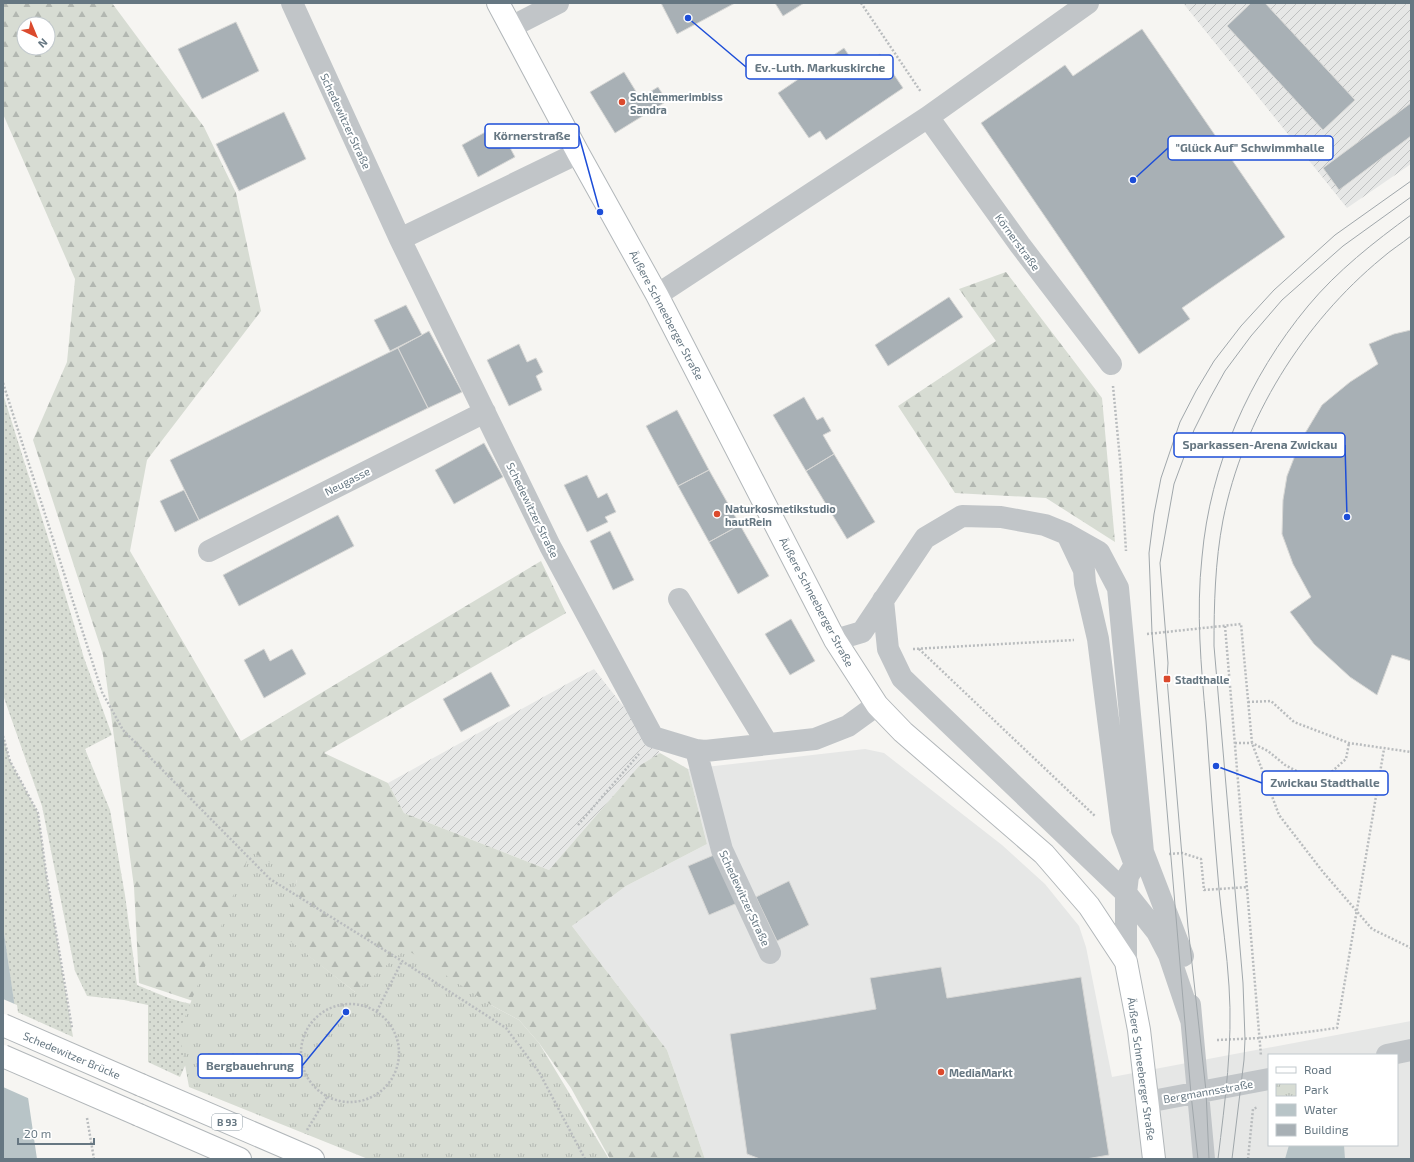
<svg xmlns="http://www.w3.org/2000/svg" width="1414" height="1162" viewBox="0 0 1414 1162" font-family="'Exo 2',sans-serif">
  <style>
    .built { fill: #e6e7e6; fill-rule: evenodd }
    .industrial { fill: url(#industrial-furrows) }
    .grass { fill: url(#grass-dots) }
    .forest { fill: url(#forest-firs); fill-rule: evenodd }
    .park { fill: url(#park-tufts) }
    .water { fill: #b8c4c7 }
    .pier { fill: #f6f5f2 }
    .building { fill: #a8b0b5; stroke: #d7d7d5 }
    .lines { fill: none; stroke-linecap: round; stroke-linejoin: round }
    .major-casing { stroke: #b2b7ba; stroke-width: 24 }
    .path { stroke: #b9bcbe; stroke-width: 2.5; stroke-dasharray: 2 2; stroke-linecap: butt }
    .minor { stroke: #c1c5c8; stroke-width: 22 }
    .major { stroke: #fff; stroke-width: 22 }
    .tram { stroke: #a0a7ab; stroke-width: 1 }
    .major-bridge-casing { stroke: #b2b7ba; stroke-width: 24; stroke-linecap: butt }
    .major-bridge { stroke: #fff; stroke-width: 22 }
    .poi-dot { fill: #db4a2d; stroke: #fff; stroke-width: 1.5 }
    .labels { text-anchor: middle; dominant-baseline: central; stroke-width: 4; stroke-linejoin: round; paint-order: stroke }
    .shield { fill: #fff; stroke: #94a0a8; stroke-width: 1 }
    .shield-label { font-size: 10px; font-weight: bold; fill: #667782 }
    .poi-label { font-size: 11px; font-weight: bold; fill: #667782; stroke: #fff; text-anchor: start }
    .street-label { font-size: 11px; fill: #667782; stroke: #fff }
    .leader { fill: none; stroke: #1d4ed8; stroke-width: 1.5 }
    .callout-dot { fill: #1d4ed8; stroke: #fff; stroke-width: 1.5 }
    .callout { fill: #fff; stroke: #1d4ed8; stroke-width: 1.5 }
    .callout-label { font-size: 12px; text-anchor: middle; font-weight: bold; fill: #667782 }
  </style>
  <defs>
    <pattern id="industrial-furrows" width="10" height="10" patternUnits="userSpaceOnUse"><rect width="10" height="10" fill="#e6e7e6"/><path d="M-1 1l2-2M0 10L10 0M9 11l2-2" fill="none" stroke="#bec0c0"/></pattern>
    <pattern id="grass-dots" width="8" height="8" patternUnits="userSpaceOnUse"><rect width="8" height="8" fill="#d7dcd3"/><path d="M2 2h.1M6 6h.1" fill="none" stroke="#b2b7b1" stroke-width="1.8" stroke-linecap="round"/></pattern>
    <pattern id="forest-firs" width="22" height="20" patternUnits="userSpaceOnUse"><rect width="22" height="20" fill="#d7dcd3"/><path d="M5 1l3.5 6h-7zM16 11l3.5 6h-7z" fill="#b2b7b1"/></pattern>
    <pattern id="park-tufts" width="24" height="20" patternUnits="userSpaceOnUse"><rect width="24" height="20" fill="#d7dcd3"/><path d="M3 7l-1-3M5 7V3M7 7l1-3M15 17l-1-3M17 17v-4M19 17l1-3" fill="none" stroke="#b2b7b1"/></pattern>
  </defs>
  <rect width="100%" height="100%" fill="#f6f5f2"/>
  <path class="built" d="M 865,749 L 884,753 L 1002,845 L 1045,884 L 1079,926 L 1086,947 L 1112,1077 L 1411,1021 L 1411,1159 L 705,1159 L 667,1050 L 572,926 L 626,886 L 707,844 L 688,769 ZM 1269,1055 L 1397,1055 L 1397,1145 L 1269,1145 Z"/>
  <path class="industrial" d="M 1183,3 L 1411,3 L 1411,164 L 1347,208 Z
    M 594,669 L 660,753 L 639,766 L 549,870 L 404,813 L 388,783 Z"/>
  <path class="grass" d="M 3,394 L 51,547 L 84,658 L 112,735 L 85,749 L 110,810 L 125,895 L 137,985 C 156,993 176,1002 197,1005 L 199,1035 L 180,1077 L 148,1062 L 148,1005 L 124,1000 L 87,996 L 75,971 L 42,806 L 3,695 Z
    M 3,736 L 10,761 L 38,813 L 46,872 L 73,1037 L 15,1011 L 3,926 Z"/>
  <path class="forest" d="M 3,3 L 112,3 L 204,127 L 236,193 L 261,311 L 147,460 L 130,551 L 241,741 L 541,561 L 566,613 L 324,753 L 388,783 L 404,813 L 549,870 L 639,766 L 660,753 L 688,769 L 707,844 L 626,886 L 572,926 L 667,1050 L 705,1159 L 610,1159 L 571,1088 L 539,1043 L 519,1020 L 491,1005 L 355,992 L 284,937 L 297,879 L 199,1003 L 139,983 L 134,887 L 103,655 L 33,440 L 67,362 L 75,279 L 3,114 ZM 24,24 L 48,24 L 48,48 L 24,48 Z
    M 1006,272 L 1102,398 L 1115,542 L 1046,498 L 955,493 L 898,406 L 996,341 L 959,289 Z"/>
  <path class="park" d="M 251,851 L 297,879 L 285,937 L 355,992 L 406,949 L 491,1005 L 519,1020 L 539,1043 L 609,1159 L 368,1159 L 189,1087 L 179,1032 Z"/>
  <path class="water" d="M 3,926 L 37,1159 L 3,1159 Z
    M 1289,1145 L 1344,1145 L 1345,1159 L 1285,1159 Z"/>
  <path class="pier" d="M 3,999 L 17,1005 L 30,1099 L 3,1087 Z"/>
  <path class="building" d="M 661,3 L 735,3 L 677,34 Z
    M 775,3 L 804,3 L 783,16 Z
    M 1251,3 L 1265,3 L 1355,100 L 1323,130 L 1227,26 Z
    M 236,22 L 259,71 L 202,99 L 178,49 Z
    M 1142,29 L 1285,237 L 1182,308 L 1190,319 L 1139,354 L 981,123 L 1065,65 L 1073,76 Z
    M 844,48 L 858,69 L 880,54 L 903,88 L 826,140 L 820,131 L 809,138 L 778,93 Z
    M 624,72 L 640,98 L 658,87 L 667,101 L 615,133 L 590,92 Z
    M 1411,103 L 1411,136 L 1339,190 L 1323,168 Z
    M 284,112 L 306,159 L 239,191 L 216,144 Z
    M 498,125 L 515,157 L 478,177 L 462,145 Z
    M 949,297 L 963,317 L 888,366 L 875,345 Z
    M 406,305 L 422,335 L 390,351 L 374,320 Z
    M 1411,330 L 1411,661 L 1392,655 L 1377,695 L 1350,677 L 1314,644 L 1290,612 L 1311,597 L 1293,564 L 1282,534 L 1283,500 L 1287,476 L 1301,440 L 1322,405 L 1350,382 L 1378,364 L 1369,344 L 1394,334 Z
    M 429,331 L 462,392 L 428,408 L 398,348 Z
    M 519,344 L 527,362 L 536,358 L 543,372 L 536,376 L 542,390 L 509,406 L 487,360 Z
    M 398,348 L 428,408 L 199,520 L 170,460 Z
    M 804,397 L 817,420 L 823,417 L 831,431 L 823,435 L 834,454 L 806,471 L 773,415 Z
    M 677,410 L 709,470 L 678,486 L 646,426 Z
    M 484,443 L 503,477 L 454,504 L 435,470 Z
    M 834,454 L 875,522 L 847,539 L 806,471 Z
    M 709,470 L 740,525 L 709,542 L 678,486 Z
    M 587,475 L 598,498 L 607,493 L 616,512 L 605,517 L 608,522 L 587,532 L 564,485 Z
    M 184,490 L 199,520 L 175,532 L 160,501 Z
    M 338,515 L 354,546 L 239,606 L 223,575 Z
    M 740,525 L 769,576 L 738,594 L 709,542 Z
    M 610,531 L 634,580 L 613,590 L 590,541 Z
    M 791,619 L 815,661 L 790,675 L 765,634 Z
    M 264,649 L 270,661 L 292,649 L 306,674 L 264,698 L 244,660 Z
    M 491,672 L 510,706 L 461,732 L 443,699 Z
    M 721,852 L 742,901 L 709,915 L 688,866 Z
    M 789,881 L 809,925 L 777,941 L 756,897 Z
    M 941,967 L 947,998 L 1081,977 L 1109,1155 L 1086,1159 L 760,1159 L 747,1154 L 730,1034 L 876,1009 L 870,978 Z"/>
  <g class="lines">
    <g class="major-casing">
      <path id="major" d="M 498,3 L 578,153 L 657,295 L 835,640 L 877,705 L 903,732 L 1044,854 L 1089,906 L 1126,962 L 1139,1030 L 1154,1159
        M 141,1085 L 313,1159
        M 139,1115 L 240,1159"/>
    </g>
    <path class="path" d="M 861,3 L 921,92
      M 3,383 L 102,692 L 123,730 L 270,879 L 402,961 L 506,1028 L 539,1072 L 585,1159
      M 1113,386 L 1121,470 L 1126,551
      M 1225,626 L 1261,1056
      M 1147,634 L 1241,624 L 1252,743 L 1279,815 L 1323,872 L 1372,929 L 1411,948
      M 913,649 L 1074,640
      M 919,649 L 1095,816
      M 1248,702 L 1271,701 L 1294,722 L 1349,743 L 1411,752
      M 3,736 L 10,761 L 38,813 L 46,872 L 72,1028
      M 1235,743 L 1252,743 L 1268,751 L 1285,765 L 1308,777 L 1328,775 L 1346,759 L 1349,743
      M 578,825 L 639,754
      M 1169,854 L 1182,853 L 1201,859 L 1204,890 L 1248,887
      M301 1053a49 49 0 1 1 98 0a49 49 0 1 1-98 0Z
      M 377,1011 L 402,961
      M 1217,1040 L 1260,1038 L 1337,1028 L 1384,749
      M 87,1118 L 94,1159
      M 307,1130 L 327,1097
      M 1248,1159 L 1253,1109 L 1258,1107"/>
    <path class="minor" d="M 292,3 L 400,239 L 550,546 L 653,737 L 696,750 L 705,751 L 815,739 L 848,726 L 877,705
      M 511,27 L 558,3
      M 928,117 L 1020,245 L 1111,364
      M 400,239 L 578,153
      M 657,295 L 928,117 L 1088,3
      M 1067,534 L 1084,570 L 1085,583 L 1098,639 L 1122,830 L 1135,865
      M 209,551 L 485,412
      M 679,599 L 767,743
      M 883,600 L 888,649 L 902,678 L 1126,893 L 1157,932 L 1169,955 L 1191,1020
      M 835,640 L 862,632 L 925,538 L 962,516 L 1001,517 L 1045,525 L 1067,534 L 1099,552 L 1118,588 L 1143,852 L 1128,876 L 1126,893 L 1126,962
      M 696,750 L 722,850 L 770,953
      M 1143,852 L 1183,956
      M 1190,1005 L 1204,1159
      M 1387,1055 L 1411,1050
      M 1147,1102 L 1269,1079"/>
    <use href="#major" class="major"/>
    <path class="tram" d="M 1198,1159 L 1191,1094 L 1152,633 L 1149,553 L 1154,514 L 1161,478 L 1180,422 L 1196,391 L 1214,361 L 1241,326 L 1274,290 L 1335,235 L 1411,181
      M 1209,1159 L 1206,1091 L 1188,927 L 1167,679 L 1168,663 L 1160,563 L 1174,484 L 1194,430 L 1210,398 L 1225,371 L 1251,336 L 1282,300 L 1343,246 L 1411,197
      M 1218,1159 C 1225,1101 1233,1044 1229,986 C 1227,953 1222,921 1219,889 C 1214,833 1210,777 1206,721 C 1201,666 1196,612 1202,557 C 1210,466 1249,377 1308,306 C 1337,271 1374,242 1411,215
      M 1232,1159 L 1244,1060 L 1245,1039 L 1243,983 L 1214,646 C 1214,604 1215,562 1223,520 C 1243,419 1303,323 1382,258 C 1391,250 1401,244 1411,236"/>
    <g class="major-bridge-casing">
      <path id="major-bridge" d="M 3,1025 L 141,1085
        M 3,1056 L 139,1115"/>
    </g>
    <use href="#major-bridge" class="major-bridge"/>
  </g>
  <g class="poi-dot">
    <circle cx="622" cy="102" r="4"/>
    <circle cx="717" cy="514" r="4"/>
    <rect x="1163" y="675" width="8" height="8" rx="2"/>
    <circle cx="941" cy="1072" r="4"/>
  </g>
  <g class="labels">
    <rect class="shield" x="212" y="1114" width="30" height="16" rx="3"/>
    <g class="shield-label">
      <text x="227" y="1122">B 93</text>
    </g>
    <g class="poi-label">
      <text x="630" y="96">Schlemmerimbiss<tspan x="630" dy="13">Sandra</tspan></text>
      <text x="725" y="508">Naturkosmetikstudio<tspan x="725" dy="13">hautRein</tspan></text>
      <text x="1175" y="679">Stadthalle</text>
      <text x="949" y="1072">MediaMarkt</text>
    </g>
    <g class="street-label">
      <text transform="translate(346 121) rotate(65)">Schedewitzer Straße</text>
      <text transform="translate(1018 242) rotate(54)">Körnerstraße</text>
      <text transform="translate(667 315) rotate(62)">Äußere Schneeberger Straße</text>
      <text transform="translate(347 481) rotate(-27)">Neugasse</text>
      <text transform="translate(533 510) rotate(64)">Schedewitzer Straße</text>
      <text transform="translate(817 602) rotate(62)">Äußere Schneeberger Straße</text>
      <text transform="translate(745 898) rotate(65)">Schedewitzer Straße</text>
      <text transform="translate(72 1055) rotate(23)">Schedewitzer Brücke</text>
      <text transform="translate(1142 1069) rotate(82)">Äußere Schneeberger Straße</text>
      <text transform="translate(1208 1091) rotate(-10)">Bergmannsstraße</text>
    </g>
  </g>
  <path class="leader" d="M688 18L746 67M600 212L579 136M1133 180L1168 148M1347 517L1345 445M1216 766L1262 783M346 1012L302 1066"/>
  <g class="callout-dot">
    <circle cx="688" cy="18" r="4"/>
    <circle cx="600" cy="212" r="4"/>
    <circle cx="1133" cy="180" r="4"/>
    <circle cx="1347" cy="517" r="4"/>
    <circle cx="1216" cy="766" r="4"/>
    <circle cx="346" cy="1012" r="4"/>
  </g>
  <g class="callout">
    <rect x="746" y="55" width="147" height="24" rx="4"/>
    <rect x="485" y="124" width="94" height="24" rx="4"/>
    <rect x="1168" y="136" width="165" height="24" rx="4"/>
    <rect x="1174" y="433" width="171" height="24" rx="4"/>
    <rect x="1262" y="771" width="126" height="24" rx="4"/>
    <rect x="198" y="1054" width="104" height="24" rx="4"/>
  </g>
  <g class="callout-label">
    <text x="820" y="72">Ev.-Luth. Markuskirche</text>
    <text x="532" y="140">Körnerstraße</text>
    <text x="1250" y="152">"Glück Auf" Schwimmhalle</text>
    <text x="1260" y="449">Sparkassen-Arena Zwickau</text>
    <text x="1325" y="787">Zwickau Stadthalle</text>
    <text x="250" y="1070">Bergbauehrung</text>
  </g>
  <rect width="1414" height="1162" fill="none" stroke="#667782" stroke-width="8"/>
  <rect x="1268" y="1054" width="130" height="92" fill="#ffffff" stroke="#c2c9cd"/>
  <rect x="1276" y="1067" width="20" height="6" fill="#ffffff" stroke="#c2c9cd"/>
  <text x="1304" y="1074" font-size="12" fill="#667782">Road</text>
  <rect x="1276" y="1084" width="20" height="12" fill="url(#park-tufts)" stroke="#c2c9cd"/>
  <text x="1304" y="1094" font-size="12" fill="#667782">Park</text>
  <rect x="1276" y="1104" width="20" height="12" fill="#b8c4c7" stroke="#c2c9cd"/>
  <text x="1304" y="1114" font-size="12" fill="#667782">Water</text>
  <rect x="1276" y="1124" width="20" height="12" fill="#a8b0b5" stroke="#c2c9cd"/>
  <text x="1304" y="1134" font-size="12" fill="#667782">Building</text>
  <g transform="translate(36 36) rotate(136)"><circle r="19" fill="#ffffff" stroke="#c2c9cd"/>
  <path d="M0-3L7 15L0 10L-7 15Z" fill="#db4a2d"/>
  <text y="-6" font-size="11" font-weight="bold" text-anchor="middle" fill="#667782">N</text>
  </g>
  <path d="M18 1138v6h76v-6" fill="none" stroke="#667782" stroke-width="2"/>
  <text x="24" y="1138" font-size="12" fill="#667782" stroke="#ffffff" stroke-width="3" paint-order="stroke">20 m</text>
</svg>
